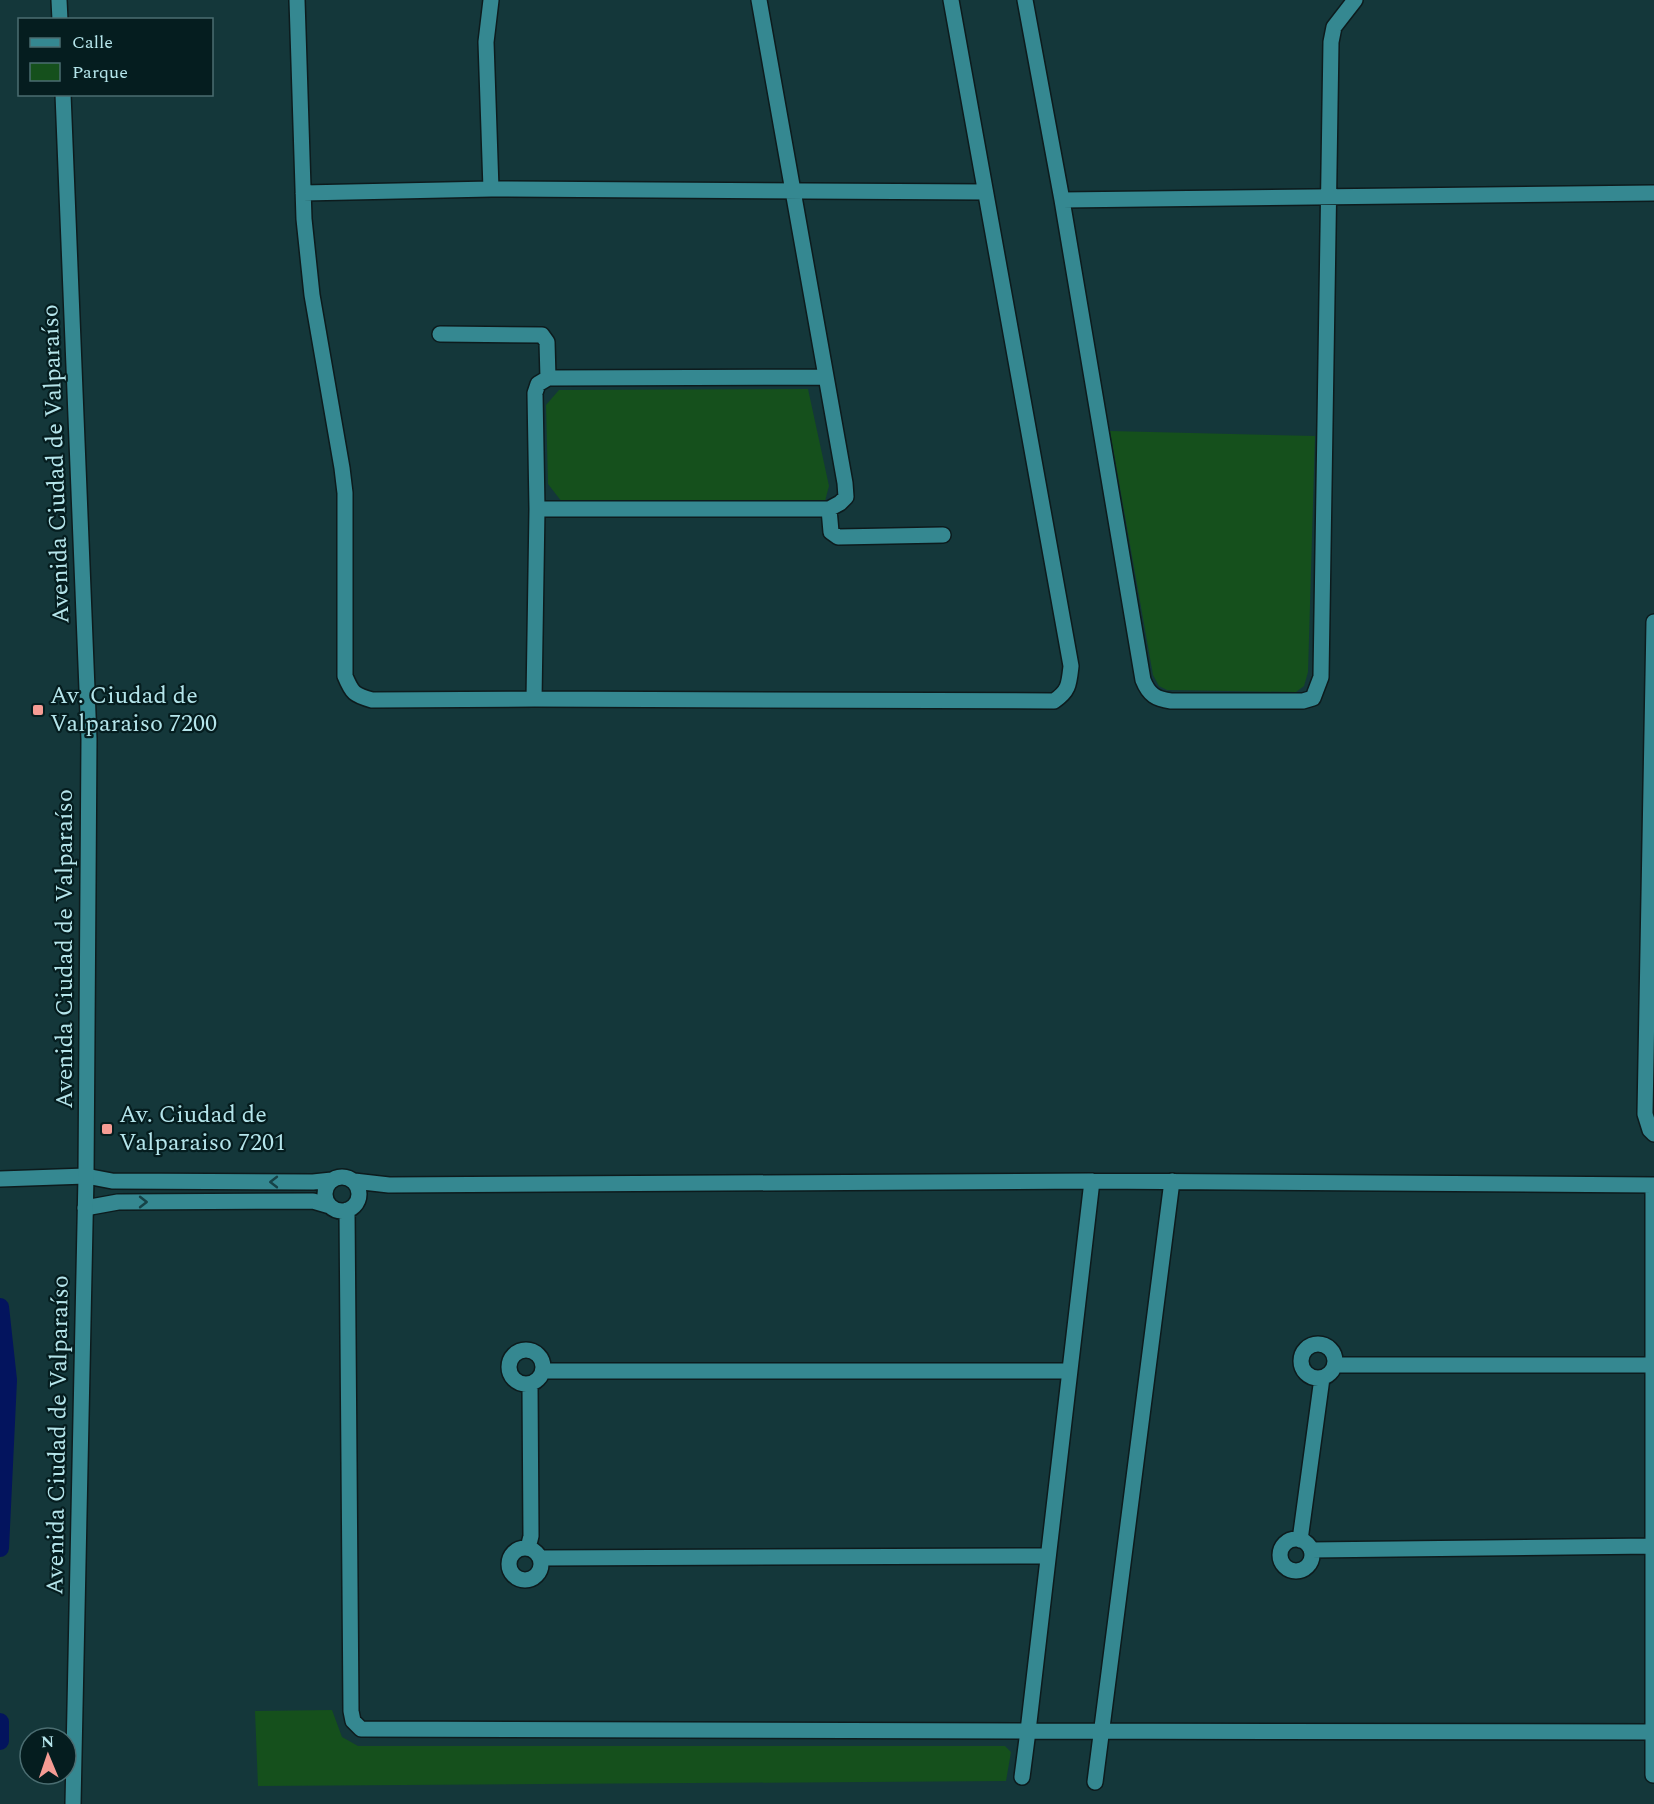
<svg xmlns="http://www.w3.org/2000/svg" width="1654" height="1804" viewBox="0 0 1654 1804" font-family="Spectral,serif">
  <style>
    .green { fill: #15501c }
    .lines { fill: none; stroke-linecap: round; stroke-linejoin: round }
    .canal { stroke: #03145e; stroke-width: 18 }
    .minor-casing { stroke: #0d1b1d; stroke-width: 18 }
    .secondary-casing { stroke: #0d1b1d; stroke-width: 18 }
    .minor { stroke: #358891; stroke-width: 15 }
    .secondary { stroke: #358891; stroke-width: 15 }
    .oneway { stroke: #164247 }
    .poi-dot { fill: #f59c94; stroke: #051d1f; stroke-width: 2 }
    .labels { text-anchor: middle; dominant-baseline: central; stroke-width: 4.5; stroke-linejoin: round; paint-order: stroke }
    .street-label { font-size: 24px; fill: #b5e5eb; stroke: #051d1f }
    .poi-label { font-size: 24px; fill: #b5e5eb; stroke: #051d1f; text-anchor: start }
  </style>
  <rect width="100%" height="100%" fill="#14373a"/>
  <path class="green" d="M 808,389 L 829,486 L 825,501 L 562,502 L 548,484 L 546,405 L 559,390 Z
    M 1110,431 L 1315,436 L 1308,672 L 1304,686 L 1296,692 L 1167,690 L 1159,686 L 1153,675 Z
    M 332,1710 L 342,1737 L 358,1746 L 1005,1746 L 1011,1752 L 1006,1781 L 258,1786 L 255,1711 Z"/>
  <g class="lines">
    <path class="canal" d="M 0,1307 L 8,1380 L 0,1548
      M 0,1722 L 0,1741"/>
    <g class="minor-casing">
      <path id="minor" d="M 297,0 L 304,219 L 312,295 L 342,468 L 345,493 L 345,676 C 352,693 354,695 372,700 L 534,699 L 1054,701 C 1069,691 1069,684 1071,666 L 951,0
        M 1025,0 L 1062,200 L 1143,680 C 1149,695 1156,699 1171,701 L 1303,701 L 1313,698 L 1321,677 L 1331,42 L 1334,27 L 1355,0
        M 491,189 L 486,42 L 491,0
        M 303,193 L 491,189 L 985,192
        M 1062,200 L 1654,193
        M 440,334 L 542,335 L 547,342 L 548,378
        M 537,509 L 829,509 L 840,503 L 846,497 L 845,483 L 759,0
        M 829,509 L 831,532 L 838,537 L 943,535
        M 1654,622 L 1645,1114 L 1650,1130 L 1654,1134
        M 534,699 L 537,509 L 535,393 L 538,384 L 548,378 L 826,377
        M325 1194a17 17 0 1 1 34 0a17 17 0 1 1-34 0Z
        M 0,1179 L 86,1176 L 112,1181 L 313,1182 L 332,1180
        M 1092,1181 L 1654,1185
        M 85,1208 L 118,1202 L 313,1201 L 330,1206
        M 347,1210 L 351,1711 L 353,1721 L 361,1729 L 1028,1731 L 1092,1181 L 389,1185 L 354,1181
        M1301 1361a17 17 0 1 1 34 0a17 17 0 1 1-34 0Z
        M509 1367a17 17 0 1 1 34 0a17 17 0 1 1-34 0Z
        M 1335,1365 L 1653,1365
        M 543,1371 L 1069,1371
        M1280 1555a16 16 0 1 1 32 0a16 16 0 1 1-32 0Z
        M 1300,1540 L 1322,1378
        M 528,1548 L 531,1536 L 530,1384
        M509 1564a16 16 0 1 1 32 0a16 16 0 1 1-32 0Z
        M 1311,1550 L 1652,1546
        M 540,1558 L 1047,1556
        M 1653,1775 L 1653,1185
        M 1022,1777 L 1028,1731 L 1654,1732
        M 1095,1782 L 1172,1181"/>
    </g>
    <g class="secondary-casing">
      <path id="secondary" d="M 59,0 L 60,20
        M 63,94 L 89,739 L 86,1176 L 73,1804"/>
    </g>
    <use href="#minor" class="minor"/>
    <use href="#secondary" class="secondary"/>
  </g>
  <defs><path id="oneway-chevron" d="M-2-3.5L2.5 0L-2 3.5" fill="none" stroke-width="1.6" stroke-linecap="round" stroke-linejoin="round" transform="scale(1.5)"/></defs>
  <g class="oneway">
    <use href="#oneway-chevron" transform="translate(274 1182) rotate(-180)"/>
    <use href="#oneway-chevron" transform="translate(143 1202)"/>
  </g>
  <g class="poi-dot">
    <rect x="32" y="704" width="12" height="12" rx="3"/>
    <rect x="101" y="1123" width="12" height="12" rx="3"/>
  </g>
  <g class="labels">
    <g class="street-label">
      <text transform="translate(56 464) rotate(-92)">Avenida Ciudad de Valparaíso</text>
      <text transform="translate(65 949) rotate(-90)">Avenida Ciudad de Valparaíso</text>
      <text transform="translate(58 1435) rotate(-89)">Avenida Ciudad de Valparaíso</text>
    </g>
    <g class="poi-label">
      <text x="50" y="696">Av. Ciudad de<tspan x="50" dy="28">Valparaiso 7200</tspan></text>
      <text x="119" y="1115">Av. Ciudad de<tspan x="119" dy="28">Valparaiso 7201</tspan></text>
    </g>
  </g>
  <rect x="18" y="18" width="195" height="78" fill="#051d1f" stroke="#4b6d71" stroke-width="1.5"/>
  <rect x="30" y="38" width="30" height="9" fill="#358891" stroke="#4b6d71" stroke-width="1.5"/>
  <text x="72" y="48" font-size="18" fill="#b5e5eb">Calle</text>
  <rect x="30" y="63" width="30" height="18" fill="#15501c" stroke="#4b6d71" stroke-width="1.5"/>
  <text x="72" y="78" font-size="18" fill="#b5e5eb">Parque</text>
  <g transform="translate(48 1756) rotate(358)"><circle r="28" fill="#051d1f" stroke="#4b6d71" stroke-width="1.5"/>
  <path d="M0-4.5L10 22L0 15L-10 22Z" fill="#f59c94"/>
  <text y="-9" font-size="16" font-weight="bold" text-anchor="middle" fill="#b5e5eb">N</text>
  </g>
</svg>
